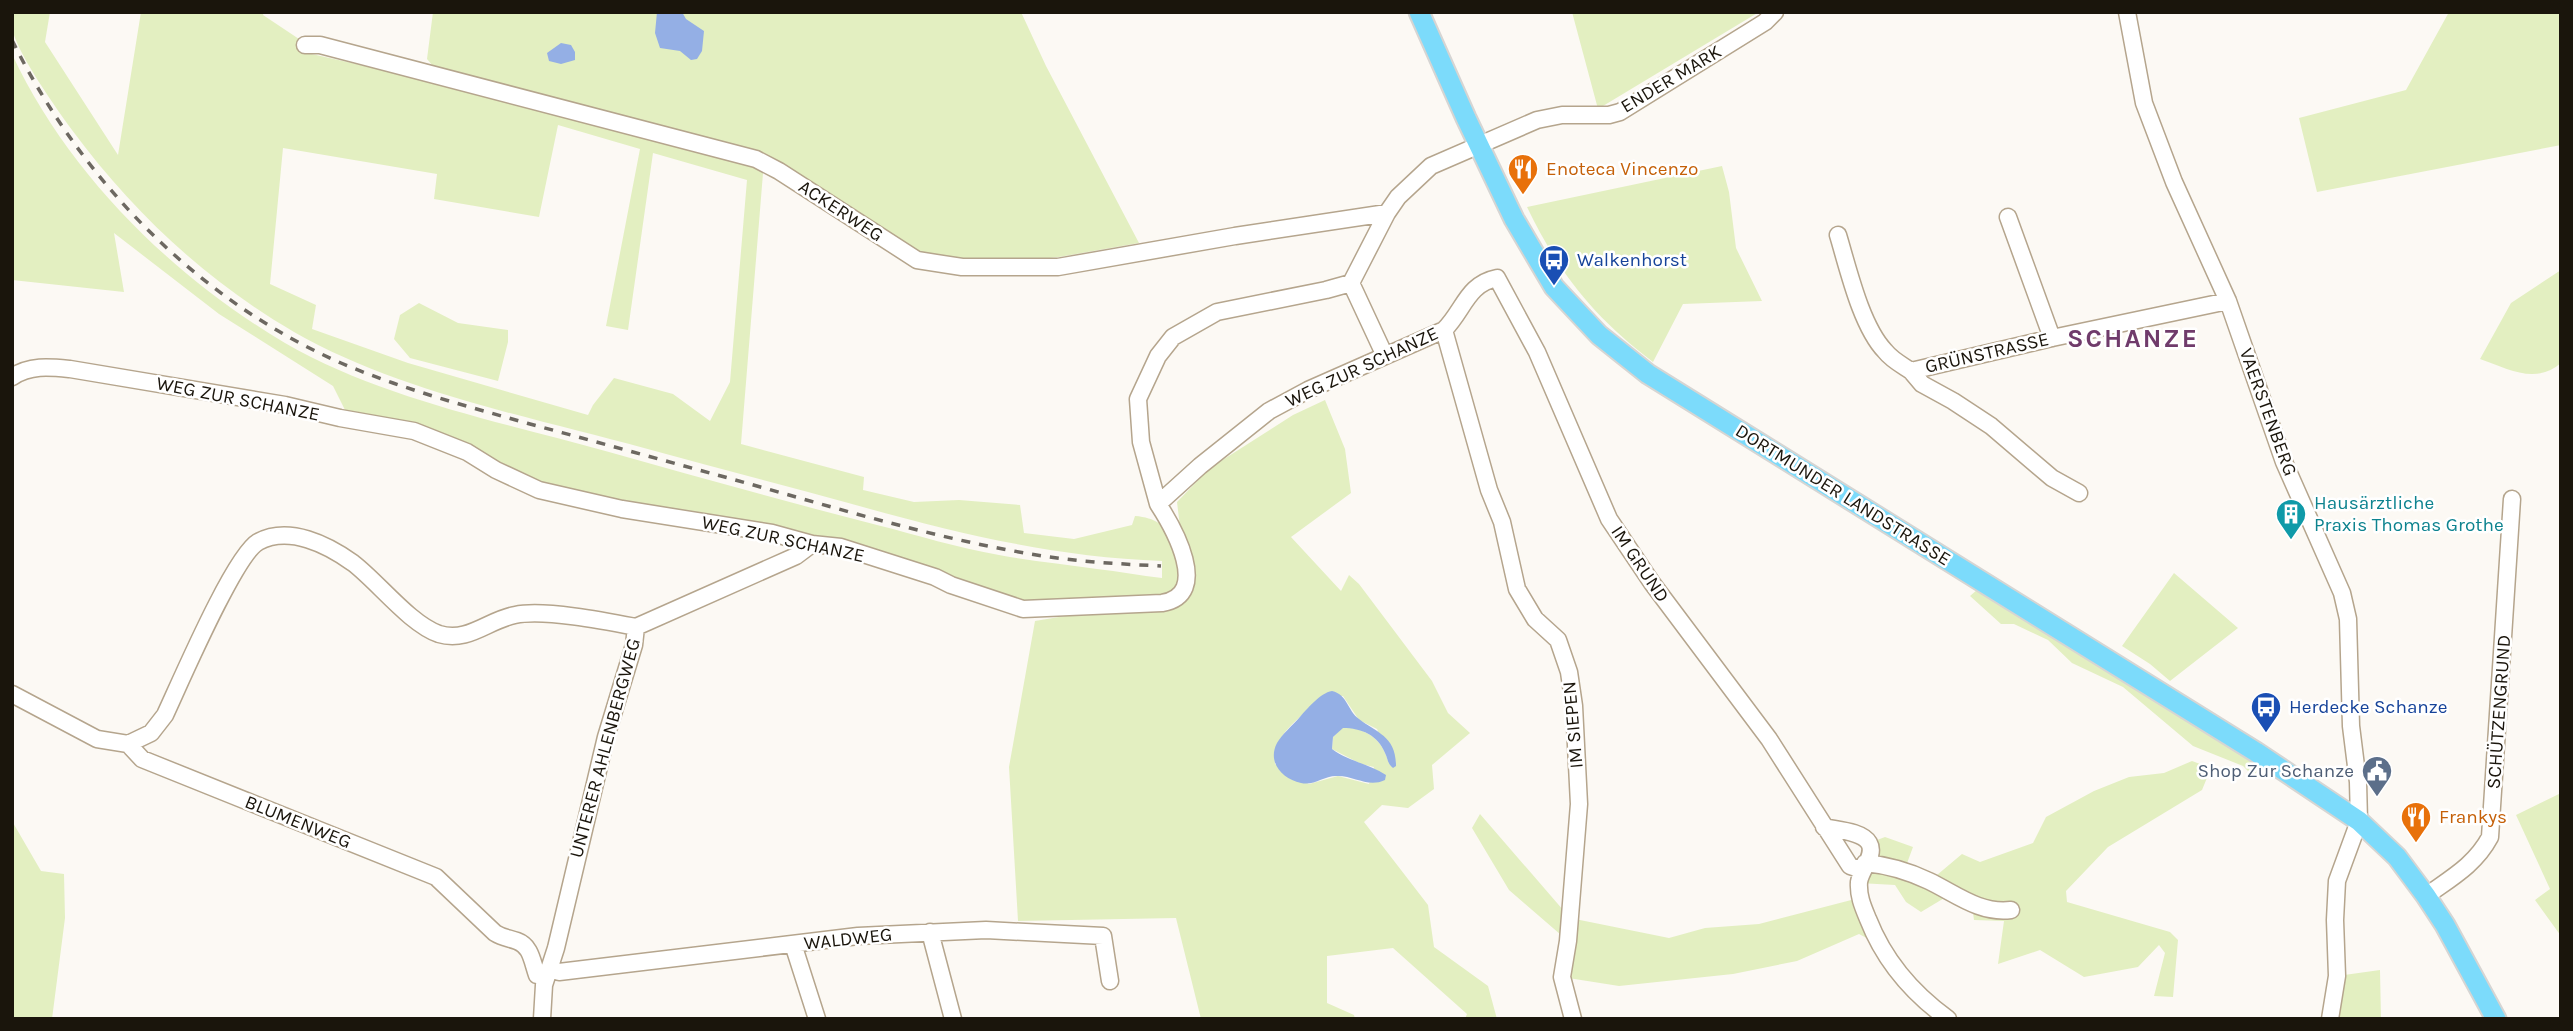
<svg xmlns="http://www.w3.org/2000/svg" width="2573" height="1031" viewBox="0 0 2573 1031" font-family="Karla,sans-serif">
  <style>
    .green { fill: #e3efc1; fill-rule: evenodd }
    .water { fill: #94afe5 }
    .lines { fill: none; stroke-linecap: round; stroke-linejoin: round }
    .minor-casing { stroke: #b5a58d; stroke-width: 19 }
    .major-casing { stroke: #d6d5d3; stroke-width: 23 }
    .minor { stroke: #fff; stroke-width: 16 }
    .major { stroke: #7cdbfb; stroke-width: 19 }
    .rail { stroke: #6d6861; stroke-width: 3.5; stroke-dasharray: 9 9; stroke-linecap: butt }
    .labels { text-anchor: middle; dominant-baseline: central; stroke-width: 5; stroke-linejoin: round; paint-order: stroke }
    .street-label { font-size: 19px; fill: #1a150c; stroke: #fff }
    .food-label { font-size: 19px; fill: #c56008; stroke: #fff; text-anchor: start }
    .transit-label { font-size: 19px; fill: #164399; stroke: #fff; text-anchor: start }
    .culture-label { font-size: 19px; fill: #0d838f; stroke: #fff; text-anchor: start }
    .service-label { font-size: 19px; fill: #4e5e75; stroke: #fff; text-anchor: end }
    .district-label { font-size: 26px; font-weight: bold; letter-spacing: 2px; fill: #703b6b; stroke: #fff }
  </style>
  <rect width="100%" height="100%" fill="#fcf9f4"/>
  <path class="green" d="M 12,12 L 50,12 L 45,42 L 118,155 L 141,12 L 264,12 L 263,15 L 299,39 L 303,52 L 449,85 L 427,59 L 433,12 L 1021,12 L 1046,66 L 1139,243 L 1059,257 L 1001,263 L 926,256 L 764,161 L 741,444 L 864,477 L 863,490 L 914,502 L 959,500 L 1020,505 L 1024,533 L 1074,539 L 1132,525 L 1135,516 C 1176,519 1176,550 1180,582 L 1169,597 L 1022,602 L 824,540 L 635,506 L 566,490 L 530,478 L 457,439 L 409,424 L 346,412 L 333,386 L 219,314 L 114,233 L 124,292 L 12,280 L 12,54 C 68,174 172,276 285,343 C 382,399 502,422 609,452 C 698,477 787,502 877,525 C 917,535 958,548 999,555 C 1031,561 1064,564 1097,569 C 1118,571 1141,576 1162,578 L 1162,561 C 1053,557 956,533 852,504 C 783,485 713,467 644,448 C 530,417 397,391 294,332 C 205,280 133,212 72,130 C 56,108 20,57 13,32 C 11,26 12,18 12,12 ZM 558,125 L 640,149 L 606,326 L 628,330 L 653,153 L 747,180 L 730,382 L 710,421 L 673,394 L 614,378 L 593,405 L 588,415 L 408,363 L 312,329 L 316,305 L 270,284 L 283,148 L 437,174 L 434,199 L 539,217 Z
    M 1572,12 L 1759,12 L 1598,109 Z
    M 2449,12 L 2561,12 L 2561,145 L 2317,192 L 2299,118 L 2406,90 Z
    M 1722,166 L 1729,192 L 1736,248 L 1762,301 L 1683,304 L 1653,362 C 1593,316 1560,275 1527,207 Z
    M 2561,270 L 2561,363 C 2535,385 2509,369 2480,359 L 2511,303 Z
    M 419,303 L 458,323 L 508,330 L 508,342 L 498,381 L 410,358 L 394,339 L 400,315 Z
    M 1325,400 L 1345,449 L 1351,493 L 1291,537 L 1341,591 L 1349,575 L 1359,584 L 1432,681 L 1448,713 L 1470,733 L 1432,765 L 1434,789 L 1408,808 L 1382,805 L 1364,822 L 1428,905 L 1434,947 L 1488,986 L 1497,1019 L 1465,1019 L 1467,1014 L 1393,948 L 1327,956 L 1327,1003 L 1354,1015 L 1355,1019 L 1201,1019 L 1176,918 L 1018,921 L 1009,767 L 1035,621 L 1089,612 L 1166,610 L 1180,604 L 1180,527 L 1177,502 L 1210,468 L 1293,415 ZM 1322,696 L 1343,696 L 1359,720 L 1377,729 L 1393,768 C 1387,762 1388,759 1385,753 C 1378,735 1361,728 1343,727 L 1333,737 L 1332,749 L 1361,764 L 1374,767 L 1369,784 L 1338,776 L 1309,784 L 1275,764 C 1272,732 1304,717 1322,696 Z
    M 2174,573 L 2238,628 L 2170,681 L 2150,664 L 2122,646 Z
    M 1985,583 L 2258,762 L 2255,778 L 2243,766 L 2193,746 L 2123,687 L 2072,663 L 2048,640 L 2014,624 L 2001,624 L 1970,596 Z
    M 2192,761 L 2211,768 L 2202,790 L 2108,847 L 2066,891 L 2067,902 L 2170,932 L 2178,940 L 2173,997 L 2154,996 L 2165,953 L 2159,945 L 2138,967 L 2084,977 L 2040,950 L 1998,964 L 2004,921 L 1974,920 L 1971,898 L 1956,891 L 1921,912 L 1906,902 L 1895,885 L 1859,883 L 1869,843 L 1885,837 L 1913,847 L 1906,866 L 1937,875 L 1962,854 L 1980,862 L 2033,843 L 2046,817 L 2094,791 L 2129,777 L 2164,773 Z
    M 2561,793 L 2561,936 L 2535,900 L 2550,889 L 2516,815 Z
    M 1480,814 L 1570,918 L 1669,938 L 1705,928 L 1759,924 L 1859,898 L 1880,945 L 1859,934 L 1797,961 L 1733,974 L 1619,986 L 1562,977 L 1568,941 L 1509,890 L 1472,828 Z
    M 12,821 L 41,871 L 64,874 L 65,918 L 52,1019 L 12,1019 Z
    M 2380,970 L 2381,1019 L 2330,1019 L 2337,976 Z"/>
  <path class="water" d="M 657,12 L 682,12 L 686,19 L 704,31 L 702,51 L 697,59 L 691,60 L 680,51 L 660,48 L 655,33 Z
    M 561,43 L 571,45 L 575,52 L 575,60 L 561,64 L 549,61 L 547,53 Z
    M 1332,691 C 1348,695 1347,710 1359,719 C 1377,733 1396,736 1396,766 L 1393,768 C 1387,763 1388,759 1385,753 C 1378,735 1361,728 1343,728 L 1333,737 L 1332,749 C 1348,761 1369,764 1386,775 L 1385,780 C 1368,788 1355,776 1338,776 C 1324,775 1315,786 1301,783 C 1282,779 1267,762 1277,743 C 1282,734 1292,726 1299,718 C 1307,709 1320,693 1332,691 Z"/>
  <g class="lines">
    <g class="minor-casing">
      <path id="minor" d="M 2127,12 L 2144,103 L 2174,182 L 2228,301 L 2284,462 L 2342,593 L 2348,619 L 2351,726 L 2358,782 L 2359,821 L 2337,881 L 2335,920 L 2337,976 L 2330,1019
        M 305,45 L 320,45 L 756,159 L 779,171 L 917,260 L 962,267 L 1058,267 L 1235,236 L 1387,213
        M 2008,217 L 2052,338
        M 1838,235 C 1848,268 1861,326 1885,351 C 1892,360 1902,365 1911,371 L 2052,338 L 2228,301
        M 1351,283 L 1385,356
        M 1444,330 L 1489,490 L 1502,522 L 1517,589 L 1535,619 L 1558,640 L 1569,672 L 1574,706 L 1579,804 L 1568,941 L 1562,977 L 1573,1019
        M 1911,371 L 1922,384 L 1953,401 L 1991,426 L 2052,478 L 2079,493
        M 12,377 C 30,365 49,367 70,369 L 285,405 L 340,418 L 414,431 L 467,452 L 496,470 L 539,490 L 622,509 L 772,533 L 812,544 L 841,547 L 935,577 L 951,585 L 1023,609 L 1162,603 C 1212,595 1173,527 1158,504 L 1200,466 L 1269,411 L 1308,390 L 1444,330 C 1464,310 1467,284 1497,278 L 1537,352 L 1609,519 L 1652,583 L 1769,739 L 1850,866 L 1862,870
        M 1158,504 L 1141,442 L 1138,399 L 1158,356 L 1173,337 L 1217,312 L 1326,290 L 1351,283 L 1387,213 L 1398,197 L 1431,166 L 1537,120 L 1562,115 L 1609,115 L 1620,112 L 1765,22 L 1775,12
        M 636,627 L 796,556 L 812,544
        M 12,694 L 97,739 L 128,744 L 142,759 L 436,877 L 495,933 C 503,938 509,938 517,941 C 531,946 532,961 537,975 L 546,977
        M 128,744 L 151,733 L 165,715 C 180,683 234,556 258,542 C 289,525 328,545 353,563 C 378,582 410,624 439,634 C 468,643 488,620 515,615 C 544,609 605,621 636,627
        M 1824,827 C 1837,830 1862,831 1869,843 C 1876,855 1861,869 1859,882 C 1858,896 1863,907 1868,919 C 1884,960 1912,993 1948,1019
        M 1865,863 C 1887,865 1908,871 1929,881 C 1956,894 1980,914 2011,910
        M 2426,896 C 2451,878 2475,865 2490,837 L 2512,499
        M 930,932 L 953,1019
        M 793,944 L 817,1019
        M 550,969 L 559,972 L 858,936 L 986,930 L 1103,936 L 1110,981
        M 542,1019 L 544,985 L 556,948 L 606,737 L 634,645 L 636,627"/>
    </g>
    <g class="major-casing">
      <path id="major" d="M 1419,12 L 1466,118 L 1514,219 L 1554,287 L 1599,335 L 1648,374 L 2256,752 L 2359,821 L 2397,857 L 2426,896 L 2445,925 L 2496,1019"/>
    </g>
    <use href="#minor" class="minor"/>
    <use href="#major" class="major"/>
    <path class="rail" d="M 12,40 C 81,180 197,300 341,363 C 402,389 466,406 530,424 C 594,441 658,459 721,476 C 827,505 934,539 1043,556 C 1082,562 1121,564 1161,566"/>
  </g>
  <defs>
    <g id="restaurant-pin" transform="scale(1.575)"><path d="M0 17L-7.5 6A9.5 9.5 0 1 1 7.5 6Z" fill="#e8710a" stroke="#fff"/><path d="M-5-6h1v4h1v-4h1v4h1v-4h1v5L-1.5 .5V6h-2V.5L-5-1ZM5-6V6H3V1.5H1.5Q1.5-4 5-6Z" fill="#fff"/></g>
    <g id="bus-pin" transform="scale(1.575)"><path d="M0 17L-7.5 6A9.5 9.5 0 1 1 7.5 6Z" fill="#1a4fb4" stroke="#fff"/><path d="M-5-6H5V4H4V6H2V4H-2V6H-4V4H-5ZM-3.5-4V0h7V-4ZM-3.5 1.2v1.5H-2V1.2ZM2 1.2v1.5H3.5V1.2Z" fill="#fff"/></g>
    <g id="building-pin" transform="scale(1.575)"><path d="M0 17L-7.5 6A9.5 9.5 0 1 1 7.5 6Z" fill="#0f9aa8" stroke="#fff"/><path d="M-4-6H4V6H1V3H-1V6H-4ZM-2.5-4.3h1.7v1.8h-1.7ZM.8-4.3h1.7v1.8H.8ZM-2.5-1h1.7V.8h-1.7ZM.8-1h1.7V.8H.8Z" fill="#fff"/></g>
    <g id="civic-pin" transform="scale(1.575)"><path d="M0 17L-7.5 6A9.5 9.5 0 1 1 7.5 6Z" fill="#5c6f8a" stroke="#fff"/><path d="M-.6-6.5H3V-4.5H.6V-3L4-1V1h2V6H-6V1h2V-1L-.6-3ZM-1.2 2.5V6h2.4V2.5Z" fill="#fff"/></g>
  </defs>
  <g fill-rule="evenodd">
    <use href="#restaurant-pin" x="1523" y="169"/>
    <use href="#bus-pin" x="1554" y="260"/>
    <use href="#building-pin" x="2291" y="514"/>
    <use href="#bus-pin" x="2266" y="707"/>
    <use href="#civic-pin" x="2377" y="771"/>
    <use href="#restaurant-pin" x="2416" y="817"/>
  </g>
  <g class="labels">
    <g class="street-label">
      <text transform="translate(1671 79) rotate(-31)">ENDER MARK</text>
      <text transform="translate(841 211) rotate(33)">ACKERWEG</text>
      <text transform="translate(1987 353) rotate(-13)">GRÜNSTRASSE</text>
      <text transform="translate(1362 367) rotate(-25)">WEG ZUR SCHANZE</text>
      <text transform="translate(238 399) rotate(11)">WEG ZUR SCHANZE</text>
      <text transform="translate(2268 412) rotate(70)">VAERSTENBERG</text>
      <text transform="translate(1843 495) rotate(32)">DORTMUNDER LANDSTRASSE</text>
      <text transform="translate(783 539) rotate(12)">WEG ZUR SCHANZE</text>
      <text transform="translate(1640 564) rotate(56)">IM GRUND</text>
      <text transform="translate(2499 712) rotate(-86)">SCHÜTZENGRUND</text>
      <text transform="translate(1573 725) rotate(-95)">IM SIEPEN</text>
      <text transform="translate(605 748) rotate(-75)">UNTERER AHLENBERGWEG</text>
      <text transform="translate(298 822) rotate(22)">BLUMENWEG</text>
      <text transform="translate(848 939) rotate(-6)">WALDWEG</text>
    </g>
    <g class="food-label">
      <text x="1546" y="169">Enoteca Vincenzo</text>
      <text x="2439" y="817">Frankys</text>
    </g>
    <g class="transit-label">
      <text x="1577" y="260">Walkenhorst</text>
      <text x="2289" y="707">Herdecke Schanze</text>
    </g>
    <g class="culture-label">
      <text x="2314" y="503">Hausärztliche<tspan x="2314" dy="22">Praxis Thomas Grothe</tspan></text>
    </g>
    <g class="service-label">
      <text x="2354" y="771">Shop Zur Schanze</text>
    </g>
    <g class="district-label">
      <text x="2133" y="338">SCHANZE</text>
    </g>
  </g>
  <rect width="2573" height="1031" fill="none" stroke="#1a150c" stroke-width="28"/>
</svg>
